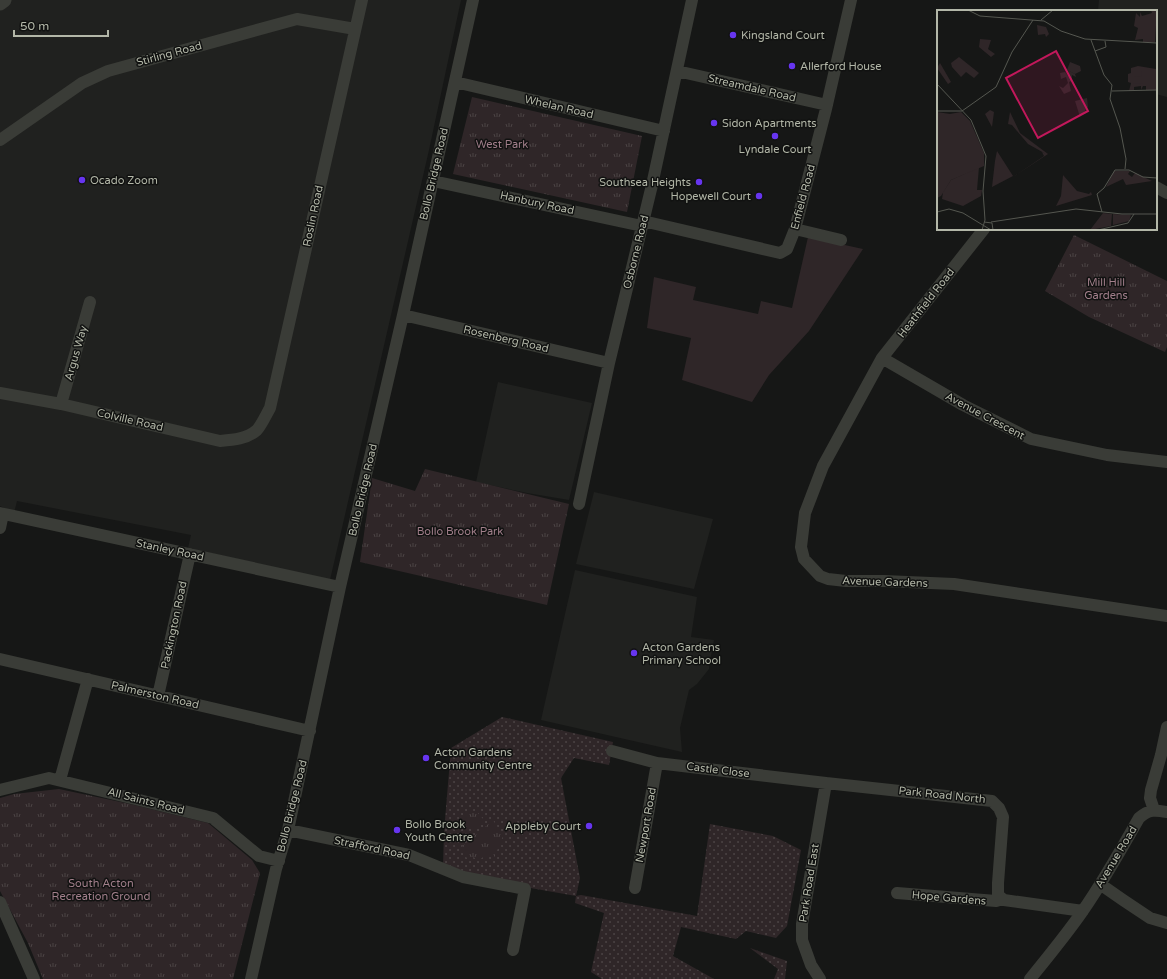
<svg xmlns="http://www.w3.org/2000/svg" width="1167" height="979" viewBox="0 0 1167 979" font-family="'Varela Round',sans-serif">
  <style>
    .built { fill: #20211f }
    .grass { fill: url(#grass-dots) }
    .park { fill: url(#park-tufts) }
    .garden { fill: #2f2628 }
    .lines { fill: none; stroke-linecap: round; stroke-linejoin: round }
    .minor { stroke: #3a3c37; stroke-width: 12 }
    .tertiary { stroke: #3a3c37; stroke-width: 15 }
    .poi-dot { fill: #6735f0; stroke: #111211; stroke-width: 1.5 }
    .labels { text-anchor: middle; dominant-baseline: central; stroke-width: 3; stroke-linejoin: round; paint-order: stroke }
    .poi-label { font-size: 11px; fill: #b3b7a8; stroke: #111211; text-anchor: start }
    .street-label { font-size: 11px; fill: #b3b7a8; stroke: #111211 }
    .park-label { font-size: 11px; fill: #a27f8b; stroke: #111211 }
    .inset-road { fill: none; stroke: #555750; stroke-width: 1 }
    .view { fill: #c2185b; fill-opacity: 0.15; stroke: #c2185b; stroke-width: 2 }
    .inset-edge { fill: none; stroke: #b3b7a8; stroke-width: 2 }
  </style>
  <defs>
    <pattern id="grass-dots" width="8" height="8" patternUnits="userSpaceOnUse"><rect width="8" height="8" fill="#2f2628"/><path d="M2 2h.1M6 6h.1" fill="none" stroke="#4b4344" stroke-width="1.8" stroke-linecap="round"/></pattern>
    <pattern id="park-tufts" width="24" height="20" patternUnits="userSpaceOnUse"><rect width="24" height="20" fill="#2f2628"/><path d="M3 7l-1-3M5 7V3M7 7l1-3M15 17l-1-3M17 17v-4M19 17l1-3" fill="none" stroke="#4b4344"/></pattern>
  </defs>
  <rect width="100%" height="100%" fill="#161716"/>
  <path class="built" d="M 0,0 L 461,0 L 429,150 L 330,580 L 188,548 L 191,535 L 17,501 L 14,513 L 0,506 Z
    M 1099,0 L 1167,0 L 1167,97 L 1156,94 L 1156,11 L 1098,11 Z
    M 498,382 L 592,403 L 569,500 L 527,493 L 476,482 Z
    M 594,492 L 713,519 L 694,589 L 576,564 Z
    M 575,570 L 697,597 L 691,637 L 714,640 L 709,666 L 709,669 L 697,684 L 689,690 L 680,728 L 682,752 L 541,720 Z"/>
  <path class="grass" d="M 502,717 L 613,742 L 609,765 L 574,758 L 561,778 L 580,878 L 576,896 L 581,895 L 697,916 L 710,824 L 773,836 L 801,850 L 787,926 L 776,938 L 746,931 L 736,939 L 681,927 L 673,956 L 714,979 L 602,979 L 591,972 L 604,913 L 575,903 L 576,896 L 463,876 L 443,867 L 444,832 L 451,748 Z
    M 750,948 L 787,961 L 785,979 L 774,979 L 778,969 Z"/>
  <path class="park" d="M 472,97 L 642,136 L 627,212 L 453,174 Z
    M 1074,235 L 1167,281 L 1167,347 L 1165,352 L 1089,317 L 1045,291 Z
    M 425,469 L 569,504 L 547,605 L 360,562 L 372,478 L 415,491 Z
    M 59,789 L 130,804 L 208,823 L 252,860 L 260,873 L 233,979 L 43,979 L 28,943 L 0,891 L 0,798 L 14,794 Z
    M 476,811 L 484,820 L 475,829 L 465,826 L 463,815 Z
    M 493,820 L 503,836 L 494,858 L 486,855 L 479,860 L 473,857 L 467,858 L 459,849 Z"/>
  <path class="garden" d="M 808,237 L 863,249 L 809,331 L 769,375 L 752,402 L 682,380 L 691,338 L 647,328 L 654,277 L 696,287 L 693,300 L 758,314 L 761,301 L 792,308 Z"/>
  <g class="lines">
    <path class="minor" d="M 677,71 L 827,105
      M 455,82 L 664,131
      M 0,140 L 82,83 L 108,71 L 297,19 L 355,29
      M 433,181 L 642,226
      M 1156,187 L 1167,193
      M 643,221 L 780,253 L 787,249 L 795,229 L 826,109 L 851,0
      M 795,229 L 841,240
      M 984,229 L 882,358 L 823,466 L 805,513 L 801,547 L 804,559 L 820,576 L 828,579 L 846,581 L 884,581 L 954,584 L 1167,616
      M 403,315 L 609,363
      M 882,358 L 963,405 L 1031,439 L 1107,455 L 1167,462
      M 0,393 L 61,404 L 220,441 C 233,440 247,439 257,430 C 262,424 266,415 270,408 L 362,0
      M 61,404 L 90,302
      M 579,504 L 609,363 L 652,185 L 692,0
      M 0,513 L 340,587
      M 0,528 L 3,514
      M 0,659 L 310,731
      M 158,696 L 190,554
      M 612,751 L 657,763 L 826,783 L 992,801 L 999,808 L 1003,817 L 998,883 L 998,895 L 1004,900 L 1083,911
      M 60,780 L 88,679
      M 0,790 L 49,778 L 213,818 L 259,856 L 279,861
      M 1154,810 L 1150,798 L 1151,790 L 1161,755 L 1167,727
      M 288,830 L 409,855 L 463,877 L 525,889 L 513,950
      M 1100,884 L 1123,900 L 1150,918 L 1167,923
      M 635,888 L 657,763
      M 897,893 L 996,901 L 1002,899
      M 0,902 L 34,979
      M 251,979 L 276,869 L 288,830 L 340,587 L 403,315 L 473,0
      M 820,979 L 811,965 L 802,940 L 802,924 L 826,783
      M 1030,979 C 1048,957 1066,935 1082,912 C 1103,882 1121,850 1139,818 C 1149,809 1155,810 1167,812"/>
    <path class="tertiary" d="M 0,3 L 4,0"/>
  </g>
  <g class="poi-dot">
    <circle cx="733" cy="35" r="4"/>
    <circle cx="792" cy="66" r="4"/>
    <circle cx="714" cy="123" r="4"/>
    <circle cx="775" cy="136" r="4"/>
    <circle cx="82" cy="180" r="4"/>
    <circle cx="699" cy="182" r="4"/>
    <circle cx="759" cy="196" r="4"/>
    <circle cx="634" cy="653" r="4"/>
    <circle cx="426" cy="758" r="4"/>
    <circle cx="589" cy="826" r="4"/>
    <circle cx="397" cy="830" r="4"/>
  </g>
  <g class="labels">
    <g class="poi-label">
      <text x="741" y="35">Kingsland Court</text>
      <text x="800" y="66">Allerford House</text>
      <text x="722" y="123">Sidon Apartments</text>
      <text x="775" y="149" text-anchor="middle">Lyndale Court</text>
      <text x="90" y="180">Ocado Zoom</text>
      <text x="691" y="182" text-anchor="end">Southsea Heights</text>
      <text x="751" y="196" text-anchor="end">Hopewell Court</text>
      <text x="642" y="647">Acton Gardens<tspan x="642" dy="13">Primary School</tspan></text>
      <text x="434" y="752">Acton Gardens<tspan x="434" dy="13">Community Centre</tspan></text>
      <text x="405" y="824">Bollo Brook<tspan x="405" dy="13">Youth Centre</tspan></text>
      <text x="581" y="826" text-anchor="end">Appleby Court</text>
    </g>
    <g class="street-label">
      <text transform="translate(169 54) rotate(-15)">Stirling Road</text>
      <text transform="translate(752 88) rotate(13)">Streamdale Road</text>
      <text transform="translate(559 107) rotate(13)">Whelan Road</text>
      <text transform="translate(434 174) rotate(-77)">Bollo Bridge Road</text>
      <text transform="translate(803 197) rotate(-75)">Enfield Road</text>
      <text transform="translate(537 203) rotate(12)">Hanbury Road</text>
      <text transform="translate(313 216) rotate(-78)">Roslin Road</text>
      <text transform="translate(636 252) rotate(-76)">Osborne Road</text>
      <text transform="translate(926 303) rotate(-52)">Heathfield Road</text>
      <text transform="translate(506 339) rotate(13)">Rosenberg Road</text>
      <text transform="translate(76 353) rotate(-74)">Argus Way</text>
      <text transform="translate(985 416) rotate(28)">Avenue Crescent</text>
      <text transform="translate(130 420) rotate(13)">Colville Road</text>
      <text transform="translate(363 490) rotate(-77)">Bollo Bridge Road</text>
      <text transform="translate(170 550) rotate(12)">Stanley Road</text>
      <text transform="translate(885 582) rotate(2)">Avenue Gardens</text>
      <text transform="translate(174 625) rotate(-78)">Packington Road</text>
      <text transform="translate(155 695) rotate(13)">Palmerston Road</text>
      <text transform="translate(718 770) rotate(7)">Castle Close</text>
      <text transform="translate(942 795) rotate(6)">Park Road North</text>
      <text transform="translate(146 801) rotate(14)">All Saints Road</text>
      <text transform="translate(292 806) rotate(-76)">Bollo Bridge Road</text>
      <text transform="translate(646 825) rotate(-80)">Newport Road</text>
      <text transform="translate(372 848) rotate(12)">Strafford Road</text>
      <text transform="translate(1116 857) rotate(-59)">Avenue Road</text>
      <text transform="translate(809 883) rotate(-81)">Park Road East</text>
      <text transform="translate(949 898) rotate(5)">Hope Gardens</text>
    </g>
    <g class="park-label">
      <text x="502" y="144">West Park</text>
      <text x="1106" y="282">Mill Hill<tspan x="1106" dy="13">Gardens</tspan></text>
      <text x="460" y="531">Bollo Brook Park</text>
      <text x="101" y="883">South Acton<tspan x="101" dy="13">Recreation Ground</tspan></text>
    </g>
  </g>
  <g transform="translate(937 10)">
    <rect width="220" height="220" fill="#161716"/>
    <path d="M 131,60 L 138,64 L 139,67 L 135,65 L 135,71 L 132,72 L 134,81 L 127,84 L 122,76 L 126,78 L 131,73 L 129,67 L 124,69 L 123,63 L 128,62 L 132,67 Z" fill="#2f2628"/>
    <path d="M 73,102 L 83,123 L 111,144 L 76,167 L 107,146 L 105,142 L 109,144 L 91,134 L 75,115 L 71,114 ZM 126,165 L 140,181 L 152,184 L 154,182 L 155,185 L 119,196 L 124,186 Z" fill="#2f2628"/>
    <path d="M 42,157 L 40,180 L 45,180 L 44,186 L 26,196 L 5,189 L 6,182 L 14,170 Z" fill="#2f2628"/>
    <path d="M 214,0 L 220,0 L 218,32 L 206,32 L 206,29 L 198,30 L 201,18 L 197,16 L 199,3 L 203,7 L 203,2 L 205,6 L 215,3 ZM 100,15 L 109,17 L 112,24 L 109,27 L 108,24 L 101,25 ZM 43,29 L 54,30 L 51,39 L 58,44 L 54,47 L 42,37 ZM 133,52 L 143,56 L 144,61 L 138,64 L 130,60 ZM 201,56 L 219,59 L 220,80 L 209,80 L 209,76 L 206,76 L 204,80 L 204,76 L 197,77 L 197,80 L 192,81 L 194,73 L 191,72 L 191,64 L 194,63 L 194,58 ZM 150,88 L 151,97 L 143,107 L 138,91 ZM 0,102 L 13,104 L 24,102 L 33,111 L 47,143 L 47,156 L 14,170 L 4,186 L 0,188 ZM 60,141 L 76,166 L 55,177 L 58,151 ZM 177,161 L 193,161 L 191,164 L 195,167 L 198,163 L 215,171 L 189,175 L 186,169 L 169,177 ZM 166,203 L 175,204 L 174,216 L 153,220 ZM 176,204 L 194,205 L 192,211 L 176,215 Z" fill="#2f2628"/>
    <path d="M 22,47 L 42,63 L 37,68 L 29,62 L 24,67 L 15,57 L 14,53 ZM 3,53 L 14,72 L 11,74 L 0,58 ZM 196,61 L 204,61 L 205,66 L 197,67 L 206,67 L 206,73 L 196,74 ZM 53,100 L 57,102 L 55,117 L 48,104 Z" fill="#2f2628"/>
    <path class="inset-road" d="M 31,0 L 43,6 L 107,11 L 124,21 L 148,29 L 220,33M 104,10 L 116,0M 154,30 L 167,65 L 175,75 L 173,89 L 183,118 L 189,149 L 188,159M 158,41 L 169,37 L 168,31M 0,74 L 34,110 L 49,146 L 46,181 L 48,210 L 45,220M 175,81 L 220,80M 0,101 L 25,101 L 59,77 L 75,42 L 96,10M 0,202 L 12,199 L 26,203 L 54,220M 165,202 L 160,184 L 167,178 L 178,160 L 192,160 L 206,167 L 220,168M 47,212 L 55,213 L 56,220M 54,212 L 139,199 L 185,204 L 220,204M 161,220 L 191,213 L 197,204"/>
    <path class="view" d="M 119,41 L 151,101 L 101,128 L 69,68 Z"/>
    <rect width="220" height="220" class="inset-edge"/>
  </g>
  <path d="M14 30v6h94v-6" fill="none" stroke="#b3b7a8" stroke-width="2"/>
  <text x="20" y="30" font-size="12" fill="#b3b7a8" stroke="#111211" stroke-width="3" paint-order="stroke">50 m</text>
</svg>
